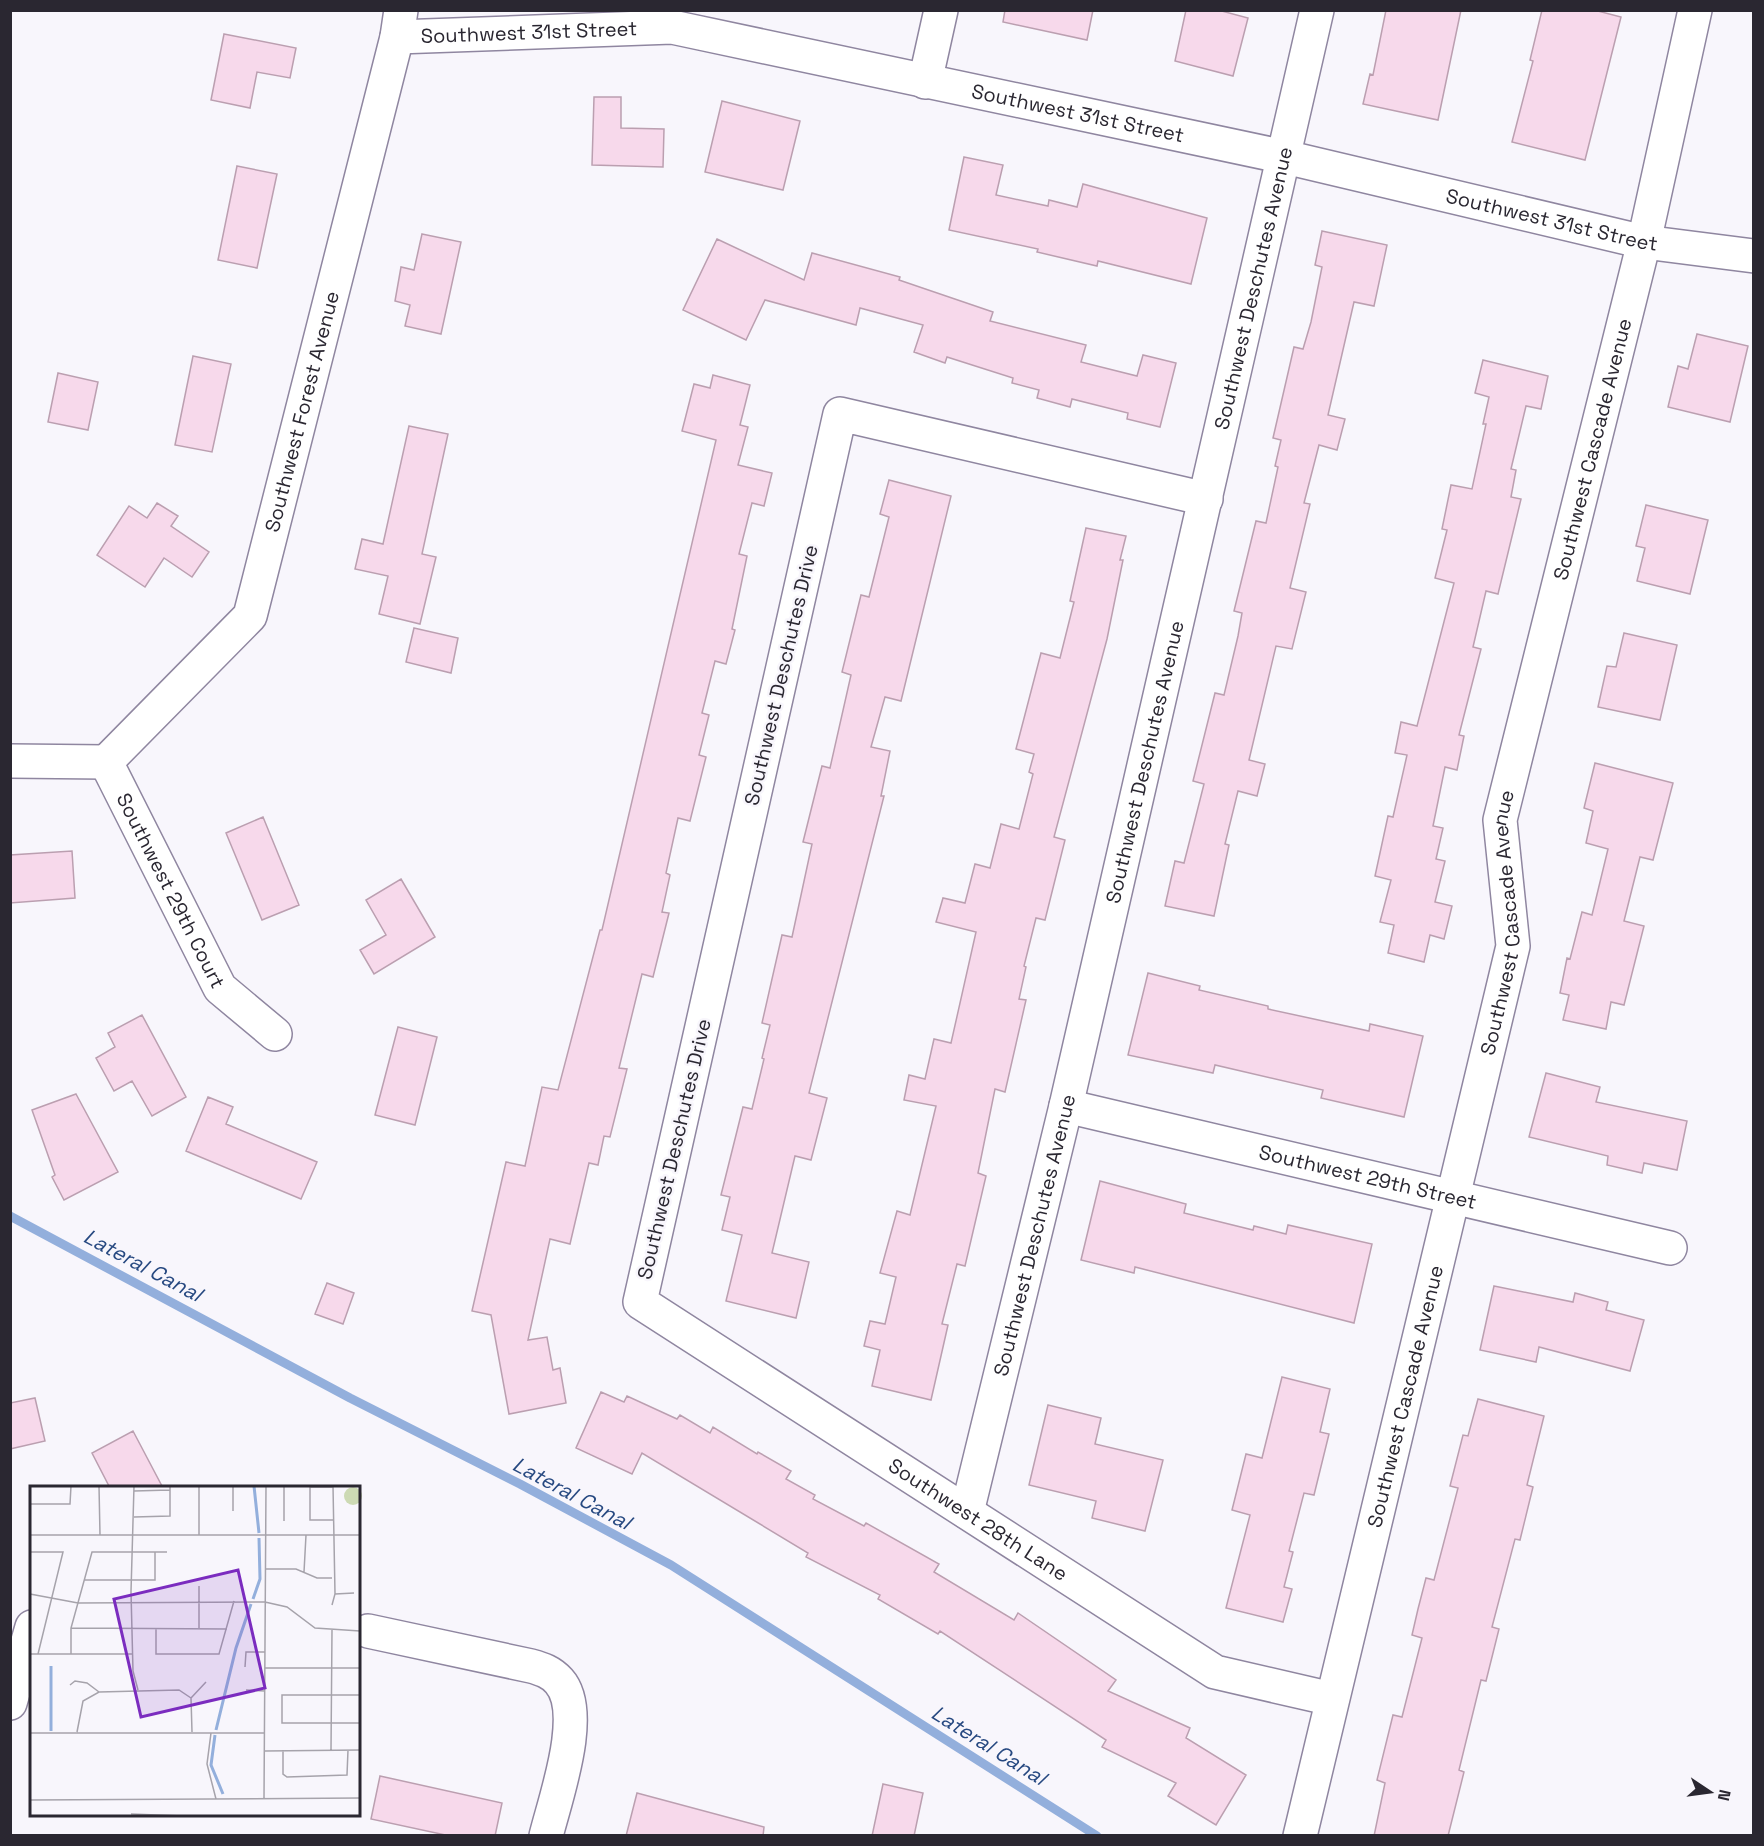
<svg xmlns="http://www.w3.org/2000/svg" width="1764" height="1846" viewBox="0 0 1764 1846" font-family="'Space Grotesk',sans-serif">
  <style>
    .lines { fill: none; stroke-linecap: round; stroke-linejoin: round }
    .stream { stroke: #93afdc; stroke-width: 9 }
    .building { fill: #f7d9eb; stroke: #bb9fb0; stroke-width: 1.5 }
    .street-casing { stroke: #8f86a0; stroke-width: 36 }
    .street { stroke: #fff; stroke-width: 33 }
    .labels { text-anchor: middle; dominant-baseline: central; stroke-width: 5; stroke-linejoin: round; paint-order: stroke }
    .street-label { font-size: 20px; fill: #2a2731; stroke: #f8f6fc }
    .water-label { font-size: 21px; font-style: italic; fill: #274981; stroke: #f8f6fc }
    .inset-river { fill: none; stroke: #93afdc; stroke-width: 3 }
    .inset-road { fill: none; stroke: #a6a3ab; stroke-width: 1.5 }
    .view { fill: #7b2cbf; fill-opacity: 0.15; stroke: #7b2cbf; stroke-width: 3 }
    .inset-edge { fill: none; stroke: #2a2731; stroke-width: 3 }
  </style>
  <rect width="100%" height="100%" fill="#f8f6fc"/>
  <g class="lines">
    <path class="stream" d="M 10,1216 L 350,1398 L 520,1484 L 671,1565 L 1097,1836"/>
  </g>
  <path class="building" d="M 1005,10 L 1093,10 L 1087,40 L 1003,22 Z
    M 1186,10 L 1218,10 L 1248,18 L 1233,76 L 1175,61 Z
    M 1386,10 L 1461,10 L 1438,120 L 1363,104 L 1370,74 L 1373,75 Z
    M 1542,10 L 1594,10 L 1621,17 L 1585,160 L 1512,142 L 1533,61 L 1530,60 Z
    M 224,34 L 296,48 L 290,78 L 257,72 L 250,108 L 211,100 Z
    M 594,97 L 621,97 L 621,128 L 664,129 L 663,167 L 592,165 Z
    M 722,101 L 800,121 L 783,190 L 705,172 Z
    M 964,157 L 1003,165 L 996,195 L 1048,206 L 1049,200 L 1077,207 L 1083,184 L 1207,218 L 1191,284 L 1098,261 L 1097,266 L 1037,252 L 1038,249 L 949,230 Z
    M 237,166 L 277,174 L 257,268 L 218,260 Z
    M 1322,231 L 1387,245 L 1374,306 L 1354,302 L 1328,415 L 1345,419 L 1337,450 L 1319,445 L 1304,503 L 1310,504 L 1290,588 L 1306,592 L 1292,649 L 1276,646 L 1249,760 L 1265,764 L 1257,796 L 1238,791 L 1225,844 L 1229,845 L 1214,916 L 1165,906 L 1175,861 L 1184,863 L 1204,784 L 1193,781 L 1215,693 L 1224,695 L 1238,636 L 1242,613 L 1234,611 L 1256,521 L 1266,523 L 1278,467 L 1275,466 L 1281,440 L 1273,438 L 1294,347 L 1303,349 L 1311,322 L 1322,267 L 1315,265 Z
    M 422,234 L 461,242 L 441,334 L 405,326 L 410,305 L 395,301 L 401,267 L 414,270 Z
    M 717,239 L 804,280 L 812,253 L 900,277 L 899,280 L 993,312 L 990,321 L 1086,345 L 1081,362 L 1137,376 L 1143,355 L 1176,363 L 1160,427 L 1127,419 L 1128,413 L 1072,399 L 1070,407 L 1037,398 L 1039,390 L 1012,383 L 1013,378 L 947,357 L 945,363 L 914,352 L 923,325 L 860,308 L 856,325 L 765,300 L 746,340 L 683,310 Z
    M 1697,334 L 1748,346 L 1730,422 L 1668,407 L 1678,366 L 1688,369 Z
    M 193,356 L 231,364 L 212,452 L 175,445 Z
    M 1483,360 L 1548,376 L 1541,409 L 1526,406 L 1511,469 L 1516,470 L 1511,497 L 1521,499 L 1515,524 L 1498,594 L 1486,591 L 1473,647 L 1481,649 L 1459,735 L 1464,736 L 1457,770 L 1445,767 L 1433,826 L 1443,828 L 1436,859 L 1445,861 L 1435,902 L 1452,906 L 1444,939 L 1430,935 L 1424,962 L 1388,953 L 1394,925 L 1380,922 L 1391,880 L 1375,876 L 1388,816 L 1393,817 L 1407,755 L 1395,753 L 1401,722 L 1417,726 L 1454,583 L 1435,578 L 1447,530 L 1442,529 L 1451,485 L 1472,489 L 1486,424 L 1483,424 L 1489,397 L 1475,393 Z
    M 58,373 L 98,382 L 88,430 L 48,422 Z
    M 713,375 L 750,385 L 740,425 L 748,427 L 738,465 L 772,473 L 764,506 L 752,503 L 739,554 L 747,556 L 732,629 L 735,630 L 726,664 L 715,661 L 702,713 L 709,715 L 699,755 L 706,757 L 690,821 L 678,818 L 666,873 L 670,875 L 662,912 L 669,913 L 653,977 L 642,974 L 619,1068 L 627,1069 L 610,1137 L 604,1136 L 598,1165 L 589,1163 L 570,1244 L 550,1239 L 528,1340 L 547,1337 L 553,1370 L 560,1368 L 566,1403 L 509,1414 L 491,1315 L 472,1311 L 506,1162 L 525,1166 L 542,1087 L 558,1090 L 600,930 L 602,930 L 716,440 L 682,431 L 694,384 L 710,388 Z
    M 409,426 L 448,434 L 422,554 L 436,557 L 420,624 L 379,614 L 388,576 L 355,569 L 362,539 L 383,544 Z
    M 889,480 L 951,496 L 901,701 L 885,697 L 871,747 L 890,751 L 881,796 L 884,796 L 809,1093 L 827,1098 L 811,1160 L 795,1156 L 772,1253 L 809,1262 L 796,1318 L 726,1301 L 742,1235 L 722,1230 L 730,1197 L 721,1195 L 743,1107 L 752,1109 L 764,1059 L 762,1058 L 770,1025 L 762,1023 L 782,935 L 792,937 L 812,844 L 803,842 L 822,766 L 830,768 L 851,675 L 842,672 L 861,595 L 869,597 L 889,517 L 880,514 Z
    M 157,503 L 178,516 L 171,526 L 209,552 L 192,577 L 164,558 L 145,587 L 97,555 L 129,506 L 147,518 Z
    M 1646,505 L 1708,520 L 1690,594 L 1637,581 L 1645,548 L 1636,546 Z
    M 1086,528 L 1126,536 L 1120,560 L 1123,560 L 1107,639 L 1054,837 L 1065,840 L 1045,920 L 1036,918 L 1024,966 L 1026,967 L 1019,999 L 1026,1000 L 1005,1092 L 995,1089 L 978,1173 L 986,1176 L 965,1266 L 957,1264 L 942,1324 L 948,1325 L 931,1400 L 872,1386 L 880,1350 L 864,1346 L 870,1321 L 885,1324 L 896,1277 L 880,1273 L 897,1211 L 910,1215 L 936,1106 L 904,1100 L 909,1075 L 925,1079 L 934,1039 L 951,1043 L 976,932 L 936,922 L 943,898 L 965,903 L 975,864 L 990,868 L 1001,824 L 1019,829 L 1033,774 L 1029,772 L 1034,754 L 1016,749 L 1041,653 L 1060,658 L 1074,602 L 1070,601 Z
    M 414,628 L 458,638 L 451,673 L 406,662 Z
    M 1624,633 L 1677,645 L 1660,720 L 1598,707 L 1607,666 L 1616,667 Z
    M 1595,763 L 1673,783 L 1653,860 L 1640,857 L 1624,921 L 1644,926 L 1624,1005 L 1611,1002 L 1606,1029 L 1563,1020 L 1569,995 L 1560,993 L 1567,958 L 1570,959 L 1582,912 L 1592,915 L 1608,849 L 1586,843 L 1593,811 L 1584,808 Z
    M 263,817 L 299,905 L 262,920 L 226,833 Z
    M 72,851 L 75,898 L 10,903 L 10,855 Z
    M 401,879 L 435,937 L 374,974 L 360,950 L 386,935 L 366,900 Z
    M 1148,973 L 1200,986 L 1199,990 L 1268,1006 L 1268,1009 L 1369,1031 L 1370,1024 L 1423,1036 L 1404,1117 L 1321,1098 L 1323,1090 L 1215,1065 L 1213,1073 L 1128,1055 Z
    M 142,1015 L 186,1097 L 152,1116 L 132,1081 L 114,1091 L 96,1058 L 115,1047 L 108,1033 Z
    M 398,1027 L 437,1037 L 415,1125 L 375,1115 Z
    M 1546,1073 L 1600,1087 L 1596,1102 L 1687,1121 L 1677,1170 L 1644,1163 L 1642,1173 L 1607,1165 L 1608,1156 L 1529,1137 Z
    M 76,1094 L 118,1172 L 64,1200 L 52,1177 L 55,1175 L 32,1110 Z
    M 208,1097 L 233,1107 L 226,1124 L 317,1162 L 301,1199 L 186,1151 Z
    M 1100,1181 L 1186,1204 L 1184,1213 L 1253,1230 L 1254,1226 L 1286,1234 L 1288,1225 L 1372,1244 L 1354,1323 L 1135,1267 L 1134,1273 L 1081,1260 Z
    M 327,1283 L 354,1293 L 343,1324 L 315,1314 Z
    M 1494,1286 L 1573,1302 L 1575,1293 L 1608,1302 L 1606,1310 L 1644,1320 L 1630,1371 L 1539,1347 L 1536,1362 L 1480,1350 Z
    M 1282,1377 L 1330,1389 L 1320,1432 L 1329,1434 L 1314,1495 L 1304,1493 L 1289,1551 L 1293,1552 L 1284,1587 L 1292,1589 L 1283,1622 L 1226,1608 L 1250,1515 L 1232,1510 L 1246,1454 L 1262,1458 Z
    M 601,1392 L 624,1402 L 627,1396 L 677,1419 L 680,1415 L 710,1433 L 713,1427 L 757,1454 L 758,1452 L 791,1471 L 786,1479 L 815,1495 L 813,1499 L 864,1526 L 866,1523 L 939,1564 L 934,1572 L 1014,1620 L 1018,1613 L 1116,1680 L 1108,1691 L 1190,1728 L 1186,1738 L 1246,1775 L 1216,1825 L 1168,1796 L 1176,1783 L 1102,1747 L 1106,1740 L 940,1631 L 938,1634 L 878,1599 L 880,1595 L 806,1557 L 808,1553 L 642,1453 L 632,1474 L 576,1448 Z
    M 35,1398 L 45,1441 L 10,1449 L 10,1403 Z
    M 1478,1399 L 1544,1416 L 1527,1485 L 1533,1487 L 1520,1540 L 1515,1539 L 1492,1627 L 1499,1629 L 1486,1681 L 1481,1680 L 1459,1770 L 1464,1772 L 1448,1836 L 1374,1836 L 1385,1783 L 1377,1780 L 1393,1715 L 1402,1717 L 1422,1638 L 1412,1635 L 1418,1609 L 1426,1578 L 1434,1580 L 1458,1488 L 1450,1486 L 1463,1435 L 1468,1436 Z
    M 1048,1405 L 1101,1418 L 1095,1444 L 1163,1460 L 1145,1531 L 1092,1518 L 1096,1501 L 1029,1485 Z
    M 133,1431 L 163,1488 L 110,1488 L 92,1453 Z
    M 380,1776 L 502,1803 L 495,1836 L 450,1836 L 371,1819 Z
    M 883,1784 L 923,1793 L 914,1836 L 872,1836 Z
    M 637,1793 L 764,1827 L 763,1836 L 626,1836 Z"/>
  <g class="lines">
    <g class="street-casing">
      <g id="street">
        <path id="s1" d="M 397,37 L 672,27 L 1285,157 L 1644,242 L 1754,256"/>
        <path d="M 925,82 L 941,10"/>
        <path id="s2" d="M 1206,499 L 840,414 L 640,1302 L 1215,1672 L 1332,1699"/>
        <path d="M 10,761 L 106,762"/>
        <path id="s3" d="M 106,762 L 250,616 L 397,37 L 401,10"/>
        <path id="s4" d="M 106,762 L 220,988 L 275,1034"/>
        <path id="s5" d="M 1066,1106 L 1670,1248"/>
        <path id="s6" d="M 967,1512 L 1066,1106 L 1317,10"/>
        <path d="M 368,1631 L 531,1666 C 542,1669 551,1672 559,1681 C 587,1712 555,1799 546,1836"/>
        <path d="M 10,1703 L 32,1627"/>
        <path id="s7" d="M 1300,1836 L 1513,946 L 1500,820 L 1644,242 L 1695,10"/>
      </g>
    </g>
    <use href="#street" class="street"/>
  </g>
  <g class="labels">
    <g class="street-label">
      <text stroke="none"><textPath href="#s1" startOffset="132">Southwest 31st Street</textPath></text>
      <text stroke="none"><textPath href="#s1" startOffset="690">Southwest 31st Street</textPath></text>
      <text stroke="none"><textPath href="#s1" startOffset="1176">Southwest 31st Street</textPath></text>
      <text stroke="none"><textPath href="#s6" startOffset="1257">Southwest Deschutes Avenue</textPath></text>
      <text stroke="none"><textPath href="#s3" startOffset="416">Southwest Forest Avenue</textPath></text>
      <text stroke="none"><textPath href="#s7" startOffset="1424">Southwest Cascade Avenue</textPath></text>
      <text transform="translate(781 675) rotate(-77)">Southwest Deschutes Drive</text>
      <text stroke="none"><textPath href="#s6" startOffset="771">Southwest Deschutes Avenue</textPath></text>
      <text stroke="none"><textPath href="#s4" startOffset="144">Southwest 29th Court</textPath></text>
      <text stroke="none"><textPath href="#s7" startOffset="938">Southwest Cascade Avenue</textPath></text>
      <text transform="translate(674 1149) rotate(-77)">Southwest Deschutes Drive</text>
      <text stroke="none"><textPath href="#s5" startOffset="310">Southwest 29th Street</textPath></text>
      <text stroke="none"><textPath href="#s6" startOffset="285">Southwest Deschutes Avenue</textPath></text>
      <text stroke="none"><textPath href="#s7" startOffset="452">Southwest Cascade Avenue</textPath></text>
      <text stroke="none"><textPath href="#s2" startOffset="1688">Southwest 28th Lane</textPath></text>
    </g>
    <g class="water-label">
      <text transform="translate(143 1265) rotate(28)">Lateral Canal</text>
      <text transform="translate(572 1493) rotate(28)">Lateral Canal</text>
      <text transform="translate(989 1745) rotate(32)">Lateral Canal</text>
    </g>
  </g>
  <g transform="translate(30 1486)">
    <rect width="330" height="330" fill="#f8f6fc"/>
    <path d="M314 10a9 9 0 1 1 18 0a9 9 0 1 1-18 0Z" fill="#cddab4"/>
    <path class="inset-river" d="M 224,0 L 229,47M 223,113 L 230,93 L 229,52M 21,180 L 21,245M 186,244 L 206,162 L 221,118M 185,249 L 181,279 L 193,308"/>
    <path class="inset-road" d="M 69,0 L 70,49M 104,0 L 101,106 L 103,185 L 108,204M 303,1 L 280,1 L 280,34 L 304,34M 104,5 L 140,4M 0,18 L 40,18 L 41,0M 203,25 L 203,0M 104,31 L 140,30 L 140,0M 254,35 L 254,0M 0,49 L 330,49M 169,49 L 169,0M 0,66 L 33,66 L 8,168M 235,83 L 266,83 L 287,92 L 302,92M 274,86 L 276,49M 54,94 L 125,94 L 125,66M 0,108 L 48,117 L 235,116 L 257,121 L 285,142 L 330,145M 305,108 L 324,107M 302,119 L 305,108 L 303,0M 41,142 L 197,143M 126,142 L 126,168 L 189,168 L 204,115M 169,142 L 169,100M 0,168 L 103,168M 41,168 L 41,142 L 62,66 L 137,66M 215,181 L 216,166 L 235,166M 235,182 L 330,182M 40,199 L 45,195 L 57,197 L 69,206M 216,204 L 235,205M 330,209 L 252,209 L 252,237 L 330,237M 161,212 L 162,246M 161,212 L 176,196M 47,246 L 53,215 L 69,206 L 149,204 L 161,212M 0,247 L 235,247M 181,247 L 177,278 L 186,313M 253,264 L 253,288 L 257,291 L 317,289 L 318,264M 301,264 L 302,144M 235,265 L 330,264M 234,313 L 236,0M 0,314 L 330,312M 101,328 L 153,330"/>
    <path class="view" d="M 208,84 L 235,202 L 111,231 L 84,113 Z"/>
    <rect width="330" height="330" class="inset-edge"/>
  </g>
  <rect width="1764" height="1846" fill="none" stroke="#2a2731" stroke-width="24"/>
  <g transform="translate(1710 1792) rotate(103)" stroke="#f8f6fc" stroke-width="4.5" paint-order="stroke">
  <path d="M0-4.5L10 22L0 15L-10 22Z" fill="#2a2731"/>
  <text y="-9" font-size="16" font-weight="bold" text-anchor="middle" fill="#2a2731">N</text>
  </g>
</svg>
